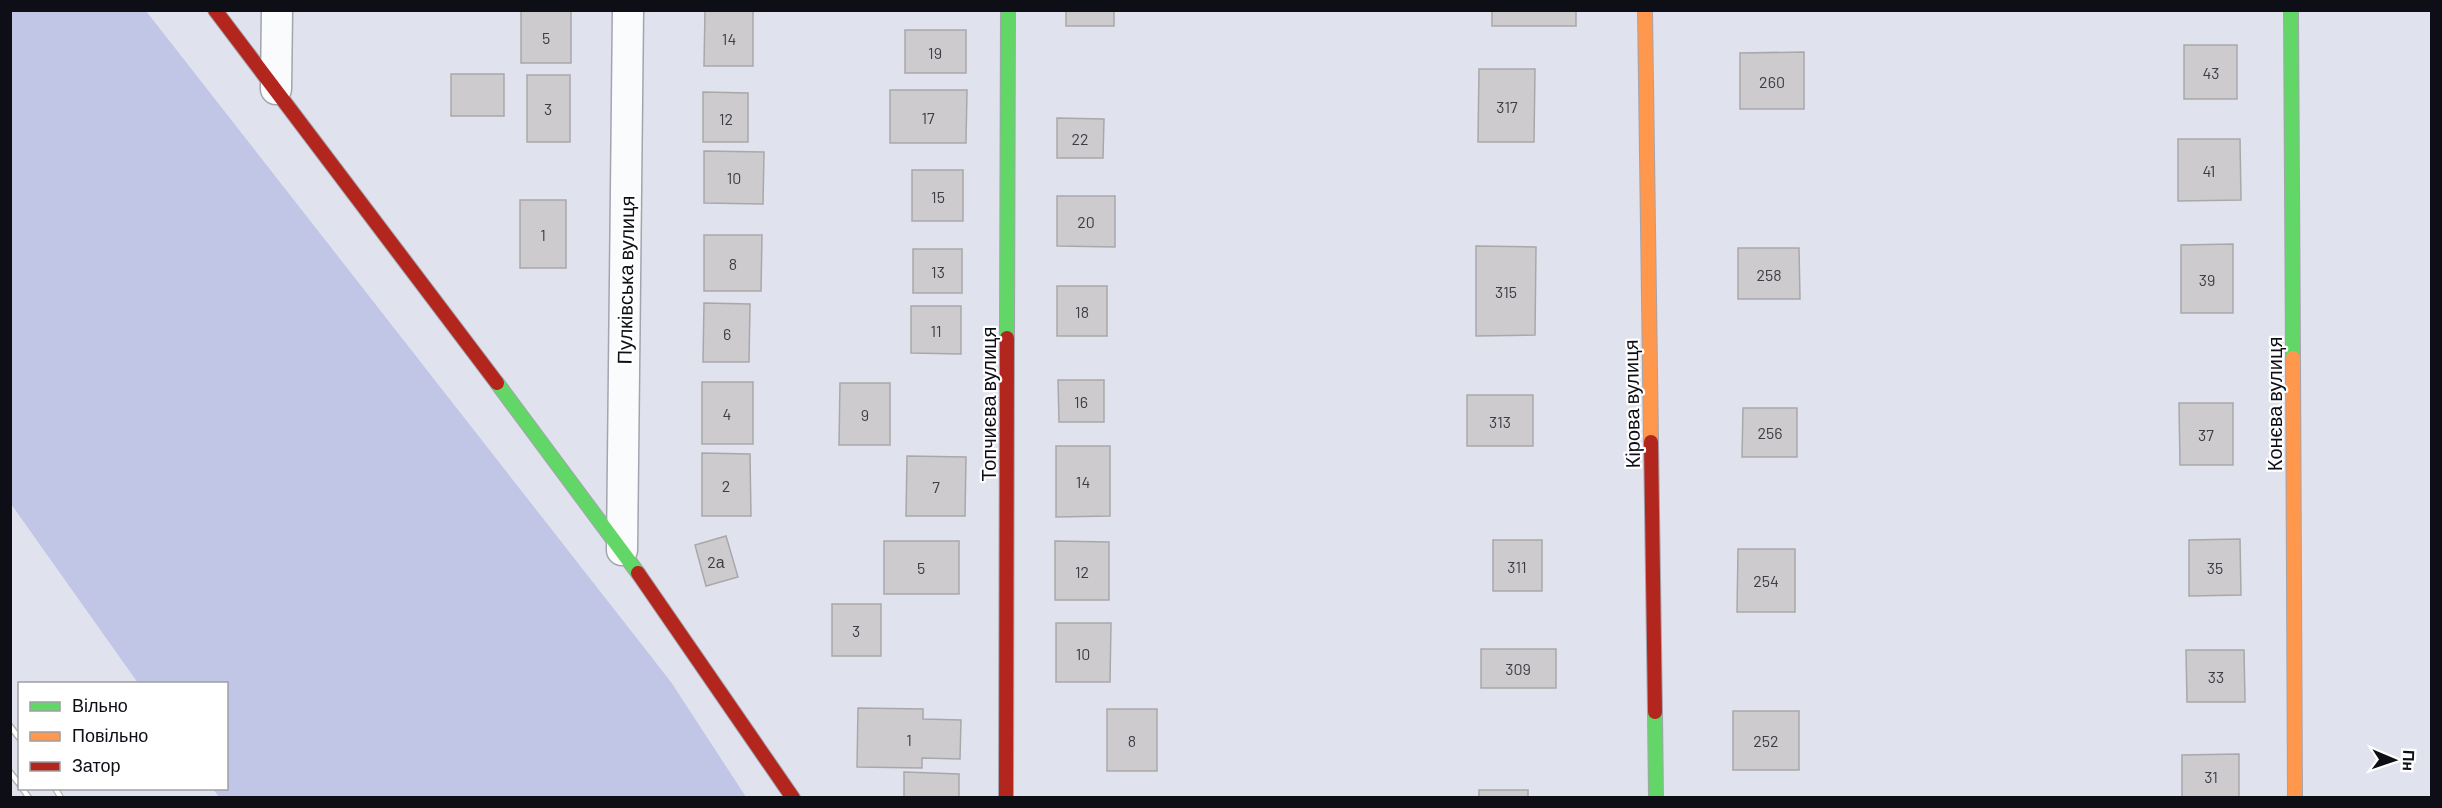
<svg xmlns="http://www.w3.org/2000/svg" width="2442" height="808" viewBox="0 0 2442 808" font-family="Barlow,sans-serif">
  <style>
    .green { fill: #c2c6e6 }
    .building { fill: #cdcbce; stroke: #a9a8a9; stroke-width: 1.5 }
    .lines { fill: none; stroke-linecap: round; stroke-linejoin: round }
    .street-casing { stroke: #a3a4ae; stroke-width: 33 }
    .fast-casing { stroke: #a3a4ae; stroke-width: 16 }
    .slow-casing { stroke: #a3a4ae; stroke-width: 16 }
    .jam-casing { stroke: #a3a4ae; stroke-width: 16 }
    .street { stroke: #fafbfc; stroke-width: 30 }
    .fast { stroke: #63d668; stroke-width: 14 }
    .slow { stroke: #ff974d; stroke-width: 14 }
    .jam { stroke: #b3261e; stroke-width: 14 }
    .rail-casing { stroke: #b1b2b5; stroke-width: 7 }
    .rail { stroke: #fff; stroke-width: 4.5; stroke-dasharray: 14; stroke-linecap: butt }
    .labels { text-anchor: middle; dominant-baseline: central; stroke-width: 4.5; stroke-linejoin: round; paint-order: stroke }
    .number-label { font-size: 16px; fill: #3d3d44 }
    .street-label { font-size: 20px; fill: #0d0e16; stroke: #fff }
  </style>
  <rect width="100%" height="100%" fill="#e0e2ee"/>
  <path class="green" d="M 10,11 L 146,11 L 671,682 L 746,797 L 219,797 L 213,789 L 226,788 L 226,684 L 138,683 L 11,504 Z"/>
  <path class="building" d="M 521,10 L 571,10 L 571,63 L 521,63 Z
    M 705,10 L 753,10 L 753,66 L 704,66 Z
    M 1066,10 L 1114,10 L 1114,26 L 1066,26 Z
    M 1492,10 L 1576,10 L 1576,26 L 1492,26 Z
    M 905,30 L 966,30 L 966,73 L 905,73 Z
    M 2184,45 L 2237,45 L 2237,99 L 2184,99 Z
    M 1804,52 L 1804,109 L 1740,109 L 1740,53 Z
    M 1479,69 L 1535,69 L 1534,142 L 1478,142 Z
    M 451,74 L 504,74 L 504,116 L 451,116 Z
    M 527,75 L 570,75 L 570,142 L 527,142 Z
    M 890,90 L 967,90 L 966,143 L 890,143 Z
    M 703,92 L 748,93 L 748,142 L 703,142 Z
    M 1057,118 L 1104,119 L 1103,158 L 1057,158 Z
    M 2178,139 L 2240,139 L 2241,200 L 2178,201 Z
    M 704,151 L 764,152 L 763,204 L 704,203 Z
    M 912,170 L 963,170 L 963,221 L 912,221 Z
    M 1057,196 L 1115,196 L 1115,247 L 1057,246 Z
    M 520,200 L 566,200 L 566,268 L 520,268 Z
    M 704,235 L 762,235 L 761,291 L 704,291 Z
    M 2233,244 L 2233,313 L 2181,313 L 2181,245 Z
    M 1476,246 L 1536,247 L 1535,335 L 1476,336 Z
    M 1738,248 L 1799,248 L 1800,299 L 1738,299 Z
    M 913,249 L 962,249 L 962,293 L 913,293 Z
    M 1057,286 L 1107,286 L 1107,336 L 1057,336 Z
    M 704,303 L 750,304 L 749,362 L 703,362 Z
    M 911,306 L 961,306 L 961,354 L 911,353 Z
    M 1058,380 L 1104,380 L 1104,422 L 1059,422 Z
    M 702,382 L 753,382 L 753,444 L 702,444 Z
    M 840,383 L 890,383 L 890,445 L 839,445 Z
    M 1467,395 L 1533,395 L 1533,446 L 1467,446 Z
    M 2179,403 L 2233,403 L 2233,465 L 2180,465 Z
    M 1743,408 L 1797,408 L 1797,457 L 1742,457 Z
    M 1056,446 L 1110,446 L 1110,516 L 1056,517 Z
    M 702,453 L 750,454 L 751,516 L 702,516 Z
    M 907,456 L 966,457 L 965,516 L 906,516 Z
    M 726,536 L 738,577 L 706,586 L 695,545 Z
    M 2240,539 L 2241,595 L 2189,596 L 2189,540 Z
    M 1493,540 L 1542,540 L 1542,591 L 1493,591 Z
    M 884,541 L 959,541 L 959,594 L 884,594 Z
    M 1055,541 L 1109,542 L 1109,600 L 1055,600 Z
    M 1738,549 L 1795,549 L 1795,612 L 1737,612 Z
    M 832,604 L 881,604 L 881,656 L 832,656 Z
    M 1056,623 L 1111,623 L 1110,682 L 1056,682 Z
    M 1481,649 L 1556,649 L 1556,688 L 1481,688 Z
    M 2186,650 L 2244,650 L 2245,702 L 2187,702 Z
    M 858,708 L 923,709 L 923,719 L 961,720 L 960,759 L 922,758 L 922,768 L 857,767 Z
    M 1107,709 L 1157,709 L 1157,771 L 1107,771 Z
    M 1733,711 L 1799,711 L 1799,770 L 1733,770 Z
    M 2239,754 L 2239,798 L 2182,798 L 2182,755 Z
    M 904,772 L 959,774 L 959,798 L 904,798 Z
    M 1479,790 L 1528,790 L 1528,798 L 1479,798 Z"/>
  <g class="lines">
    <g class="street-casing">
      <path id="street" d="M 276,89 L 277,10
        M 622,550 L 628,10"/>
    </g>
    <g class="fast-casing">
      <path id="fast" d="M 2291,10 L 2293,358
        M 1007,338 L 1008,10
        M 497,383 L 638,573
        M 1655,712 L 1656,798"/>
    </g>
    <g class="slow-casing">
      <path id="slow" d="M 1645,10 L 1651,442
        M 2293,358 L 2295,798"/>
    </g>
    <g class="jam-casing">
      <path id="jam" d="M 215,10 L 497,383
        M 1651,442 L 1655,712
        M 638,573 L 793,798
        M 1006,798 L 1007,338"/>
    </g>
    <use href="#street" class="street"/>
    <use href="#fast" class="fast"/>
    <use href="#slow" class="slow"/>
    <use href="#jam" class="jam"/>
    <g class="rail-casing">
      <path id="rail" d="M 10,726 L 20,739
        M 10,772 L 20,785
        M 22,788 L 29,798
        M 55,788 L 61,798"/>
    </g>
    <use href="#rail" class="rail"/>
  </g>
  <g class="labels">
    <g class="number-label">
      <text x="546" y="37">5</text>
      <text x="729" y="38">14</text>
      <text x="935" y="52">19</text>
      <text x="2211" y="72">43</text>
      <text x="1772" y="81">260</text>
      <text x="1507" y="106">317</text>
      <text x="548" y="108">3</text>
      <text x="928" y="117">17</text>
      <text x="726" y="118">12</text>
      <text x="1080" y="138">22</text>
      <text x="2209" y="170">41</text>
      <text x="734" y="177">10</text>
      <text x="938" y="196">15</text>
      <text x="1086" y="221">20</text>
      <text x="543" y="234">1</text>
      <text x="733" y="263">8</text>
      <text x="938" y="271">13</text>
      <text x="1769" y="274">258</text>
      <text x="2207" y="279">39</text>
      <text x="1506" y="291">315</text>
      <text x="1082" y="311">18</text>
      <text x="936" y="330">11</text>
      <text x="727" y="333">6</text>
      <text x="1081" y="401">16</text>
      <text x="727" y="413">4</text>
      <text x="865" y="414">9</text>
      <text x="1500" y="421">313</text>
      <text x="1770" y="432">256</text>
      <text x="2206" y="434">37</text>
      <text x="1083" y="481">14</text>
      <text x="726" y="485">2</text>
      <text x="936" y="486">7</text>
      <text x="716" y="561">2а</text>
      <text x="1517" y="566">311</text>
      <text x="921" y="567">5</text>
      <text x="2215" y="567">35</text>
      <text x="1082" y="571">12</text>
      <text x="1766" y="580">254</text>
      <text x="856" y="630">3</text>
      <text x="1083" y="653">10</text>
      <text x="1518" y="668">309</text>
      <text x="2216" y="676">33</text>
      <text x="909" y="739">1</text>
      <text x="1132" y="740">8</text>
      <text x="1766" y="740">252</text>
      <text x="2211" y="776">31</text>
    </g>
    <g class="street-label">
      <text transform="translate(625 280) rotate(-89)">Пулківська вулиця</text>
      <text transform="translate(988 404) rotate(-90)">Топчиєва вулиця</text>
      <text transform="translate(1631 404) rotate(-91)">Кірова вулиця</text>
      <text transform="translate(2274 404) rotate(-90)">Конєва вулиця</text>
    </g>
  </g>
  <rect width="2442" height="808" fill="none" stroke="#0d0e16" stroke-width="24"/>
  <rect x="18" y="682" width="210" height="108" fill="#ffffff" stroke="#9e9fa2" stroke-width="1.5"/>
  <rect x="30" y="702" width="30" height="9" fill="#63d668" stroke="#9e9fa2" stroke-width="1.5"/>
  <text x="72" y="712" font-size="18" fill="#0d0e16">Вільно</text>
  <rect x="30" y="732" width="30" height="9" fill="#ff974d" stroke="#9e9fa2" stroke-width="1.5"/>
  <text x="72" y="742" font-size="18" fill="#0d0e16">Повільно</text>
  <rect x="30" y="762" width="30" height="9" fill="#b3261e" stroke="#9e9fa2" stroke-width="1.5"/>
  <text x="72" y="772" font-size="18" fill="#0d0e16">Затор</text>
  <g transform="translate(2394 760) rotate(92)" stroke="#ffffff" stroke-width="4.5" paint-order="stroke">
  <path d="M0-4.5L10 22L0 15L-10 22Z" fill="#0d0e16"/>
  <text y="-9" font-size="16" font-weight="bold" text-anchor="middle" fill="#0d0e16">Пн</text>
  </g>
</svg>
